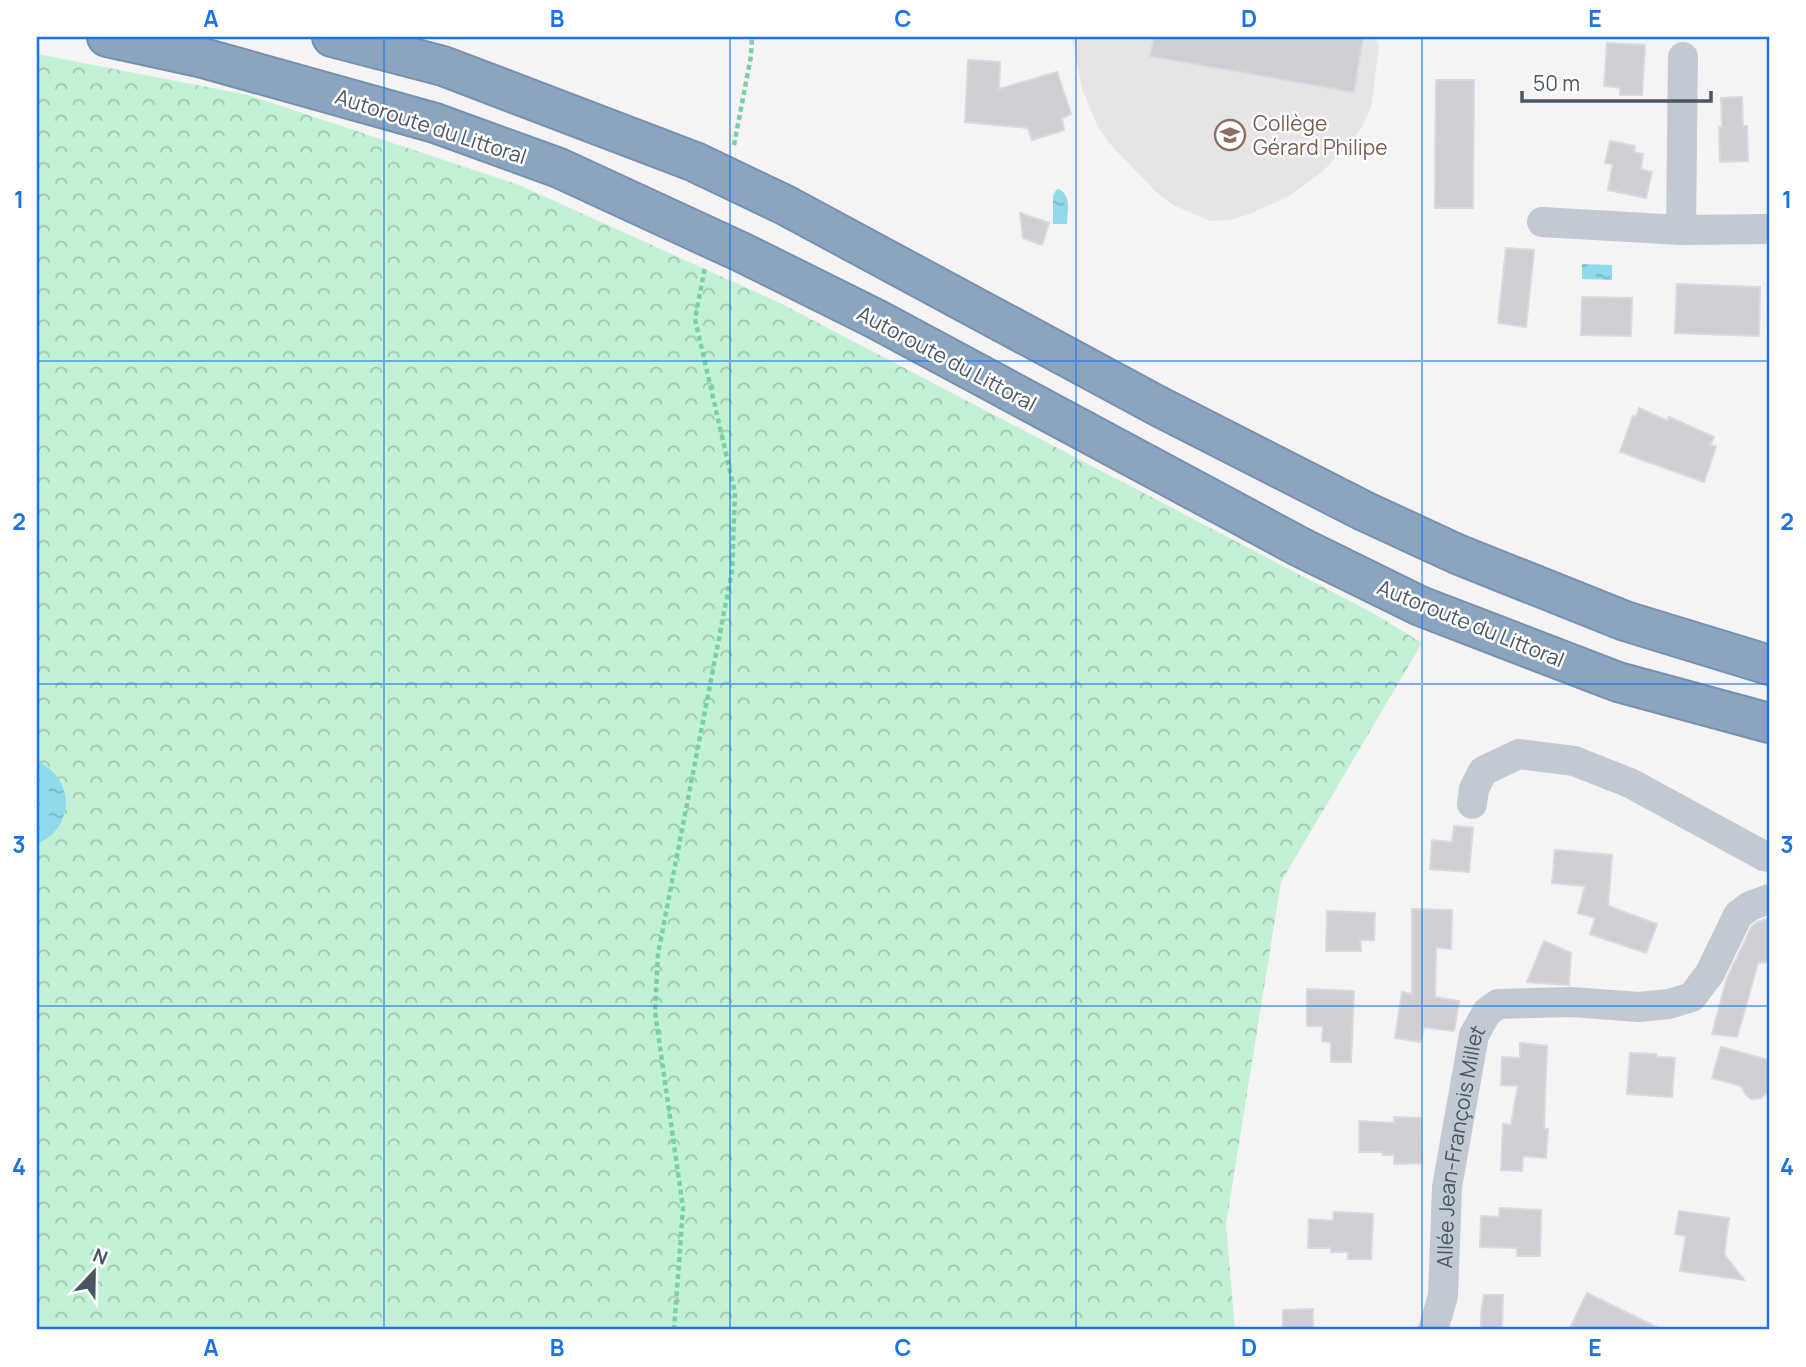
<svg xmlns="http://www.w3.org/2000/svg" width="1806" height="1367" viewBox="0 0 1806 1367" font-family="Manrope,sans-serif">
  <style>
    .education { fill: #e6e4e5 }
    .forest { fill: url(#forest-crowns) }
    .water { fill: url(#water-ripples) }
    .building { fill: #cdcfd5; stroke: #d7d9de; stroke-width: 2 }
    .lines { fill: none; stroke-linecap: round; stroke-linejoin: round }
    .highway-casing { stroke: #7690ad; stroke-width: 42 }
    .path { stroke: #7ad0a6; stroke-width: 4.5; stroke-dasharray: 5 3.5; stroke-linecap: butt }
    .street { stroke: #c1cad2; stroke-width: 30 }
    .highway { stroke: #8ba5c1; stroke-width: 38 }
    .grid { fill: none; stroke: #1a73e8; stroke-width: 2; stroke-opacity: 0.55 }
    .labels { text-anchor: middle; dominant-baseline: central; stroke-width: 5; stroke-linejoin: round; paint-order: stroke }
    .education-label { font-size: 21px; fill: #785e54; stroke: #fff; text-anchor: start }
    .street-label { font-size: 21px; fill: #4a5661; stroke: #fff }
    .neatline { fill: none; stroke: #1a73e8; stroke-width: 2.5 }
    .grid-label { font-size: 23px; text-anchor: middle; font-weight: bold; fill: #1a73e8 }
  </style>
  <defs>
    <pattern id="forest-crowns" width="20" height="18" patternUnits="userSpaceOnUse" patternTransform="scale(1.75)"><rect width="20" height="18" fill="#c3f1d5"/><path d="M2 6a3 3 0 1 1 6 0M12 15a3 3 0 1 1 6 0" fill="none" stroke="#a0c6b0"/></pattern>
    <pattern id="water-ripples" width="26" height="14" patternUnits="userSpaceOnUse" patternTransform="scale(1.75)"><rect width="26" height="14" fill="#90daee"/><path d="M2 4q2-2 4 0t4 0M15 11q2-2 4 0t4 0" fill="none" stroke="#78b4c4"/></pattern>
  </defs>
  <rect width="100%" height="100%" fill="#f5f3f3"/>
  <path class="education" d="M 1072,37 L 1376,37 L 1379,47 L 1371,107 L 1362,127 L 1350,143 L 1322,172 L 1289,196 L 1250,214 L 1230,220 L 1210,221 L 1173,205 L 1156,192 L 1110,144 L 1098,127 L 1082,89 Z"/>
  <path class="forest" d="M 37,54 L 248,95 L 519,185 L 782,304 L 1373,613 L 1422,643 L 1281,882 L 1226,1224 L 1235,1330 L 37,1330 Z"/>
  <path class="water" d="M 1059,189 C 1072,196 1067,211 1067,224 L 1053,224 L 1053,196 L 1056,190 Z
    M 1582,264 L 1612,265 L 1612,280 L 1582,279 Z
    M 37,761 C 75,778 76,827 37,844 Z"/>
  <path class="building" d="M 1154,37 L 1363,37 L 1354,92 L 1150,56 Z
    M 1607,43 L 1645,45 L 1642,95 L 1620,95 L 1620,88 L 1604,86 Z
    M 968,60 L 1000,62 L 999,89 L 1057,72 L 1071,114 L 1062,118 L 1064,130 L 1032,140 L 1028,128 L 965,122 Z
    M 1436,80 L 1474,80 L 1473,208 L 1435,208 Z
    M 1742,97 L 1743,126 L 1747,126 L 1748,161 L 1720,162 L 1719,127 L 1722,127 L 1721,98 Z
    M 1610,141 L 1635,146 L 1634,152 L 1643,154 L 1641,169 L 1652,172 L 1646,198 L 1608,190 L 1613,164 L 1605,163 Z
    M 1020,213 L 1049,223 L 1042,245 L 1023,238 Z
    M 1506,248 L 1534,250 L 1526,327 L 1498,323 Z
    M 1677,284 L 1760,287 L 1759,336 L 1675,333 Z
    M 1582,297 L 1632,298 L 1631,336 L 1581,335 Z
    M 1639,408 L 1668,421 L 1669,417 L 1714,437 L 1710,445 L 1716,447 L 1704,482 L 1620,452 L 1633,416 L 1636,417 Z
    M 1454,826 L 1473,828 L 1469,872 L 1430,869 L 1432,840 L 1452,842 Z
    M 1555,850 L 1612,855 L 1608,906 L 1657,924 L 1646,953 L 1590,934 L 1595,918 L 1578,913 L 1585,886 L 1552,883 Z
    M 1412,909 L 1452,910 L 1451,949 L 1436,947 L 1435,997 L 1459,1001 L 1454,1031 L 1424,1027 L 1421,1042 L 1395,1038 L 1402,992 L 1412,994 Z
    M 1327,911 L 1375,913 L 1374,940 L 1360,940 L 1361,951 L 1326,951 Z
    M 1769,918 L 1769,962 L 1758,963 L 1737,1037 L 1712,1034 L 1727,978 L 1752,926 L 1758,922 Z
    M 1544,941 L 1571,953 L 1569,985 L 1527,982 Z
    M 1307,989 L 1354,991 L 1351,1062 L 1331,1062 L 1331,1042 L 1322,1041 L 1323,1026 L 1307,1026 Z
    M 1520,1043 L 1547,1046 L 1544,1129 L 1548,1129 L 1546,1158 L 1523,1156 L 1522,1171 L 1501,1170 L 1503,1124 L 1511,1125 L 1518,1086 L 1501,1085 L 1502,1057 L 1520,1058 Z
    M 1721,1047 L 1769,1060 L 1769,1091 L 1761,1098 L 1752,1099 L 1746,1095 L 1741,1086 L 1712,1078 Z
    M 1630,1053 L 1656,1054 L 1657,1057 L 1675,1058 L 1672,1097 L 1627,1094 Z
    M 1394,1117 L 1421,1118 L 1422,1163 L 1394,1164 L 1394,1155 L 1383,1155 L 1382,1152 L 1359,1152 L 1359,1121 L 1394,1123 Z
    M 1500,1208 L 1541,1210 L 1540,1256 L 1517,1256 L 1517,1248 L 1480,1247 L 1481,1216 L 1499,1217 Z
    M 1679,1211 L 1729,1218 L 1724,1254 L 1744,1280 L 1680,1271 L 1686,1236 L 1675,1234 Z
    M 1334,1212 L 1373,1214 L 1371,1259 L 1348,1259 L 1348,1252 L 1331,1252 L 1331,1248 L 1308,1248 L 1309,1219 L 1333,1221 Z
    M 1587,1293 L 1630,1314 L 1663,1330 L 1569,1330 Z
    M 1484,1295 L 1503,1295 L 1502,1330 L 1481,1330 L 1481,1315 Z
    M 1313,1309 L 1313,1330 L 1283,1330 L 1283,1310 Z"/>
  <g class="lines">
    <g class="highway-casing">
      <path id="highway" d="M 107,37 L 203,58 L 435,123 L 559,168 L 741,252 L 876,319 L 1300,547 L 1420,606 L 1618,682 L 1769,723
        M 332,37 L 443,66 L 695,162 L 785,205 L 1158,406 L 1364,511 L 1457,554 L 1625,621 L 1769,665"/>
    </g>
    <path class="path" d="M 734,145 L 751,56 L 752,37
      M 674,1330 L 683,1208 L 655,1012 L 658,954 L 732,571 L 735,493 L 695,319 L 705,267"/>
    <g class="street">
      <path d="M 1542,222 L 1681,230 L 1769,229"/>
      <path d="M 1681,230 L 1683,57"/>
      <path d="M 1472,804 L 1474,789 L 1483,771 L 1519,754 L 1574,761 L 1630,783 L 1764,856 L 1769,857"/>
      <path id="s1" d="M 1433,1330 L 1443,1296 L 1447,1187 L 1474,1035 L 1487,1012 L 1498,1004 L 1571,1002 L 1639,1007 L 1669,1004 L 1692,997 L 1710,973 L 1738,915 L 1750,906 L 1769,899"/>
    </g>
    <use href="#highway" class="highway"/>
  </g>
  <path class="grid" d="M 384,37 L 384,1330M 730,37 L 730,1330M 1076,37 L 1076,1330M 1422,37 L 1422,1330M 37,361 L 1769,361M 37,684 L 1769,684M 37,1006 L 1769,1006"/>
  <defs>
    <g id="school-ring" transform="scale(1.575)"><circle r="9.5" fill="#fff" stroke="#8d6e63" stroke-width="1.5"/><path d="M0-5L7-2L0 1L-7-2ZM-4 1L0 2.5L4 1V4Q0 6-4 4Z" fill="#8d6e63"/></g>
  </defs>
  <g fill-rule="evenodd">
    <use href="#school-ring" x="1230" y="135"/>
  </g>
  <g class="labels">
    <g class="education-label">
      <text x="1253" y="123">Collège<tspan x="1253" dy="24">Gérard Philipe</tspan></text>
    </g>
    <g class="street-label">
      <text transform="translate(431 126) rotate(18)">Autoroute du Littoral</text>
      <text transform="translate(947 358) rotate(28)">Autoroute du Littoral</text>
      <text transform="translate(1471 623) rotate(22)">Autoroute du Littoral</text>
      <text stroke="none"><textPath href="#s1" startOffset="186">Allée Jean-François Millet</textPath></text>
    </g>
  </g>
  <rect width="1806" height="1367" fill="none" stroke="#ffffff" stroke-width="77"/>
  <g transform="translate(94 1272) rotate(22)" stroke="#ffffff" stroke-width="5" paint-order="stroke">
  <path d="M0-5L12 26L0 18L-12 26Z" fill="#4a5661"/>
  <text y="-10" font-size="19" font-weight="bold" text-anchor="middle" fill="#4a5661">N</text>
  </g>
  <path d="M1522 91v10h189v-10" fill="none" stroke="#4a5661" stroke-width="3.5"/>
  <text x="1533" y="91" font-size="21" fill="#4a5661" stroke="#ffffff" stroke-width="5" paint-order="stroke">50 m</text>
  <rect x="38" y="38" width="1730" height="1290" class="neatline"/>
  <g class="grid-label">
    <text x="211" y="27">A</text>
    <text x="557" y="27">B</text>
    <text x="903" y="27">C</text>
    <text x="1249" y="27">D</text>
    <text x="1595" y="27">E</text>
    <text x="19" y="208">1</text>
    <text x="1787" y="208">1</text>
    <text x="19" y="530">2</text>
    <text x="1787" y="530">2</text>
    <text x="19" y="853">3</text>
    <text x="1787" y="853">3</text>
    <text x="19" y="1175">4</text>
    <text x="1787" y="1175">4</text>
    <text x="211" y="1356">A</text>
    <text x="557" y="1356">B</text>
    <text x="903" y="1356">C</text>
    <text x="1249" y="1356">D</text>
    <text x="1595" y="1356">E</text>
  </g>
</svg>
